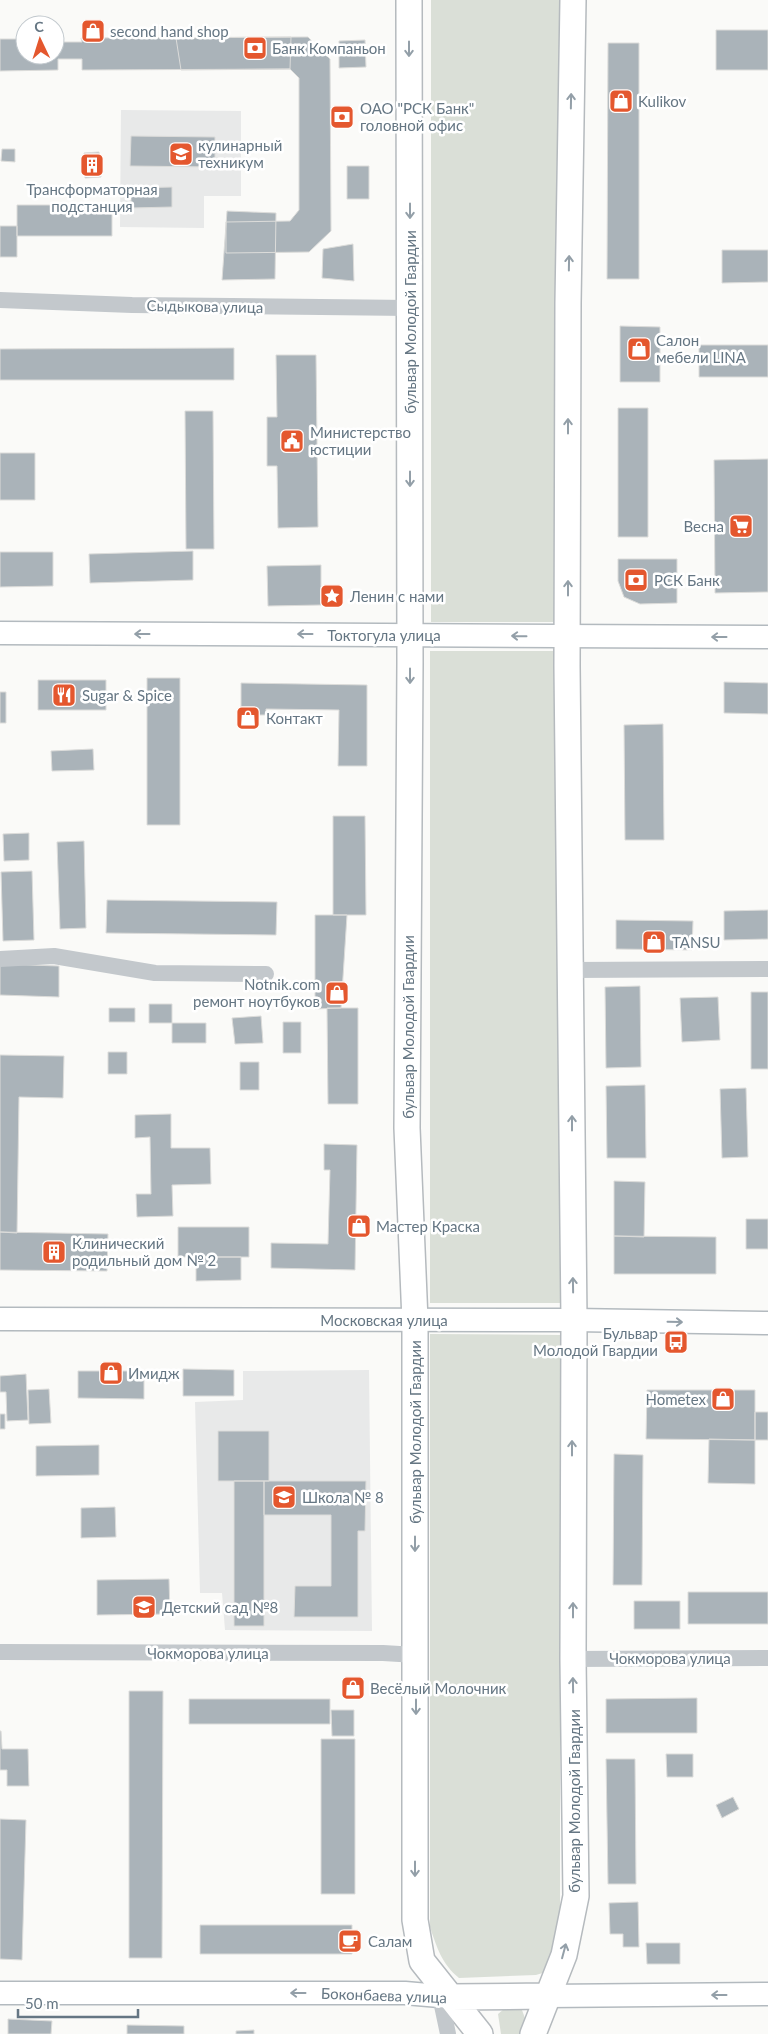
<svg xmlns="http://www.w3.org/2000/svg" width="768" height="2034" viewBox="0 0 768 2034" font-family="Lato,sans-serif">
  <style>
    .built { fill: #e8e9e9 }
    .green { fill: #dadfd7 }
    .building { fill: #aab3b9; stroke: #dcdcda }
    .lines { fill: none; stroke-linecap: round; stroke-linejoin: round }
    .secondary-casing { stroke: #b3babf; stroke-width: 25 }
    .primary-casing { stroke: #b5babe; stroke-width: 28 }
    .street { stroke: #c3c8cc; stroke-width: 16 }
    .secondary { stroke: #fff; stroke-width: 22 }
    .primary { stroke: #fff; stroke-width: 25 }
    .oneway { stroke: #939fa8 }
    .labels { text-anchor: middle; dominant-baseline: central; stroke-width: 5; stroke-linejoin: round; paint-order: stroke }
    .poi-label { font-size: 15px; fill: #657683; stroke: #fff; text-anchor: start }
    .street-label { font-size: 15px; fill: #657683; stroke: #fff }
  </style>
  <rect width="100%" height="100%" fill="#fafaf8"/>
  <path class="built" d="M 121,110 L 241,111 L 241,196 L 204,196 L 204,228 L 120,227 Z
    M 369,1370 L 372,1631 L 225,1630 L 222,1593 L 200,1593 L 195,1402 L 243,1400 L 243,1371 Z"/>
  <path class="green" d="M 431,0 L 561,0 L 561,622 L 431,622 Z
    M 430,651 L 561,651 L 560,1303 L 430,1303 Z
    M 430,1334 L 560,1335 L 560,1927 L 549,1971 L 536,1975 L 459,1978 C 442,1964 437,1948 430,1927 Z
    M 504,2009 L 522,2010 L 527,2024 L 521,2034 L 501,2034 L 498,2014 Z"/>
  <path class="building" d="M 716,30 L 768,30 L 768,70 L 716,70 Z
    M 291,37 L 290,69 L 181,70 L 176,38 Z
    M 308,37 L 330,59 L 331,231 L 309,252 L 226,253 L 226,222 L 290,221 L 299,210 L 299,78 L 290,69 L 82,70 L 82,59 L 58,59 L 58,70 L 0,71 L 0,39 L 25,39 L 25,55 L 55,55 L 55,38 L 58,38 L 58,42 L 82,42 L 81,38 Z
    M 365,40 L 366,67 L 339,68 L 339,41 Z
    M 608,43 L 639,43 L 639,279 L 607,279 Z
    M 131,136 L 215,137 L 215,167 L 130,166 Z
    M 2,149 L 15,149 L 15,162 L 1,161 Z
    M 99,152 L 101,177 L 85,178 L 84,153 Z
    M 347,166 L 369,166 L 369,199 L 347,199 Z
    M 172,187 L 172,207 L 131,208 L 131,188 Z
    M 17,205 L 112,205 L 112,236 L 17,236 Z
    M 227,211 L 276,213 L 275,279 L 222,280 Z
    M 0,226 L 17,226 L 17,257 L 0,257 Z
    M 353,244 L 354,281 L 322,278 L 323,249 Z
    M 722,250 L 768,250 L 768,282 L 722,283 Z
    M 620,326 L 660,327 L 660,382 L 620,382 Z
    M 699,345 L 768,345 L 768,377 L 699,377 Z
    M 234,348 L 234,380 L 0,380 L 0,349 Z
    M 276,355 L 316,355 L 318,527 L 278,528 L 277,466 L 267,466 L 267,417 L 277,417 Z
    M 618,408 L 648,408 L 648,537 L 618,537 Z
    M 185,411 L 213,411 L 214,549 L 186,549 Z
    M 0,453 L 35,453 L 35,500 L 0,500 Z
    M 768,459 L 768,592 L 715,593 L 714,460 Z
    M 193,551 L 193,580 L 90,583 L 89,554 Z
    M 0,552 L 53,552 L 53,586 L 0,587 Z
    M 618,559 L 677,559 L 677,603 L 640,604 L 624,597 L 618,581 Z
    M 321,565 L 321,605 L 268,606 L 267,566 Z
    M 147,678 L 180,678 L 180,825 L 147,825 Z
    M 38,680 L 106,680 L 106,710 L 38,710 Z
    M 724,682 L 768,683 L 768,714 L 724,713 Z
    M 241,683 L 367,685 L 367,766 L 338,766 L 339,710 L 266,709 L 266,715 L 241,715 Z
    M 0,692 L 6,692 L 6,723 L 0,723 Z
    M 663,724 L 664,840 L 625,840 L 624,725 Z
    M 93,749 L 94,770 L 52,771 L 51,751 Z
    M 333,816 L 365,816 L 366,915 L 333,915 Z
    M 29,833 L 29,860 L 4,861 L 3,834 Z
    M 84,841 L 86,928 L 60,929 L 57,842 Z
    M 32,871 L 34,940 L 3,941 L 1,872 Z
    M 107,900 L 277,902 L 276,935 L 106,933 Z
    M 768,910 L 768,939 L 724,940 L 724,911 Z
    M 315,915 L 347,915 L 341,1008 L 315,1009 Z
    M 616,920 L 693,921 L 692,950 L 616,949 Z
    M 0,964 L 59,966 L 59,997 L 0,995 Z
    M 640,986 L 641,1067 L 606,1068 L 605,987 Z
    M 751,992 L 768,992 L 768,1069 L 751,1069 Z
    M 718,997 L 720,1040 L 682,1042 L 680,998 Z
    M 149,1004 L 172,1004 L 172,1023 L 149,1023 Z
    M 109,1008 L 135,1008 L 135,1022 L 109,1022 Z
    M 327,1008 L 358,1008 L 358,1104 L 328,1104 Z
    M 261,1016 L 263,1043 L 235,1044 L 232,1018 Z
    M 283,1022 L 301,1022 L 301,1053 L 283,1053 Z
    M 172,1023 L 206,1023 L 206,1043 L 172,1043 Z
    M 108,1052 L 127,1052 L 127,1074 L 108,1074 Z
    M 0,1055 L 64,1056 L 63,1098 L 19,1097 L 17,1233 L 0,1232 Z
    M 240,1062 L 259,1062 L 259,1090 L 240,1090 Z
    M 645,1085 L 646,1158 L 607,1158 L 606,1086 Z
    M 746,1088 L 748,1157 L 722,1158 L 720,1089 Z
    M 171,1114 L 171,1148 L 210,1148 L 211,1184 L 172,1185 L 173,1216 L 137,1217 L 136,1194 L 151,1194 L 150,1137 L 135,1138 L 135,1115 Z
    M 324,1144 L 357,1145 L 355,1270 L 271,1268 L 271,1243 L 328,1244 L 330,1170 L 324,1170 Z
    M 614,1181 L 645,1182 L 644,1237 L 614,1236 Z
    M 746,1219 L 768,1219 L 768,1249 L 746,1249 Z
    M 178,1227 L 249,1227 L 249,1257 L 178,1257 Z
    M 0,1232 L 108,1234 L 107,1271 L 0,1270 Z
    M 614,1236 L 716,1237 L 716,1274 L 614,1274 Z
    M 196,1257 L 241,1257 L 241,1280 L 196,1281 Z
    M 183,1369 L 234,1370 L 234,1396 L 183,1396 Z
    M 78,1371 L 144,1371 L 144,1399 L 78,1398 Z
    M 26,1374 L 28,1420 L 7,1421 L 6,1392 L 0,1392 L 0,1376 Z
    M 49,1389 L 51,1423 L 29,1424 L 28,1390 Z
    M 647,1390 L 755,1390 L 755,1440 L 646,1439 Z
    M 755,1412 L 768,1412 L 768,1440 L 755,1440 Z
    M 0,1414 L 5,1414 L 5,1429 L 0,1429 Z
    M 218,1431 L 269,1431 L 269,1481 L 218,1481 Z
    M 709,1439 L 755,1440 L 755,1484 L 708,1483 Z
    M 99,1445 L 99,1475 L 36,1476 L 36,1446 Z
    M 614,1454 L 643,1455 L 642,1585 L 613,1585 Z
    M 234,1481 L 264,1481 L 264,1626 L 234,1626 Z
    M 264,1481 L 366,1481 L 365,1531 L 358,1531 L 358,1617 L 294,1617 L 295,1586 L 331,1586 L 331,1515 L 264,1515 Z
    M 115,1507 L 116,1537 L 81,1538 L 81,1508 Z
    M 169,1579 L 170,1614 L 97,1615 L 97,1580 Z
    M 688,1592 L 768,1592 L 768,1624 L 688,1624 Z
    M 634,1601 L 680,1601 L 680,1629 L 634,1629 Z
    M 129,1691 L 163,1691 L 162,1958 L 129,1958 Z
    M 697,1698 L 697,1733 L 606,1733 L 606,1699 Z
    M 189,1699 L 330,1699 L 330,1724 L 189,1724 Z
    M 331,1710 L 354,1710 L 354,1736 L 332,1736 Z
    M 0,1731 L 1,1731 L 2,1749 L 28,1749 L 29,1786 L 7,1786 L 7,1770 L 0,1770 Z
    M 321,1739 L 355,1739 L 355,1894 L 321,1894 Z
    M 666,1754 L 693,1754 L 693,1777 L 667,1777 Z
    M 606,1759 L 635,1759 L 636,1884 L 608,1884 Z
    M 733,1797 L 739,1809 L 722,1818 L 716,1805 Z
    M 0,1819 L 26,1820 L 22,1960 L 0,1959 Z
    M 638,1902 L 639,1947 L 623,1947 L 623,1934 L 610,1934 L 609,1903 Z
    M 200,1925 L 352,1925 L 352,1954 L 200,1954 Z
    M 646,1943 L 680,1943 L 680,1964 L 647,1964 Z
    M 8,2019 L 52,2021 L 51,2034 L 8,2034 Z
    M 127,2025 L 184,2026 L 184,2034 L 127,2034 Z
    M 254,2030 L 254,2034 L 236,2034 L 236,2031 Z"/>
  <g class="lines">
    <g class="secondary-casing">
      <path id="secondary" d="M 0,633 L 768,637
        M 0,1319 L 574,1320 L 768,1323
        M 0,1993 L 405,1993 L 451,1997
        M 546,1996 L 768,1994"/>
    </g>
    <g class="primary-casing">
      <path id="primary" d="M 409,0 L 410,663 L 407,1128 L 415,1321 L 415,1920 L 422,1961 L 480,2034
        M 451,1997 L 546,1996
        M 533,2034 L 564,1955 L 576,1896 L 573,1659 L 574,1320 L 567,666 L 568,303 L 573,0"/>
    </g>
    <path class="street" d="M 0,300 L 132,305 L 410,308
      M 0,959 L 54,956 L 155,973 L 266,974
      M 571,970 L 768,969
      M 0,1652 L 383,1653 L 416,1655
      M 573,1659 L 768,1658
      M 440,1996 L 448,2034"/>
    <use href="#secondary" class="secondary"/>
    <use href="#primary" class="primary"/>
  </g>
  <defs><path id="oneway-shaft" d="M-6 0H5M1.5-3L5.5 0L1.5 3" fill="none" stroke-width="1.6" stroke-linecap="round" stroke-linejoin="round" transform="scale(1.25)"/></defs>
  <g class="oneway">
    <use href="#oneway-shaft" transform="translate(409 49) rotate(90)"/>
    <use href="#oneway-shaft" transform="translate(571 101) rotate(-89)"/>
    <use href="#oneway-shaft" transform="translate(410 211) rotate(90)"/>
    <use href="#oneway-shaft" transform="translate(569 263) rotate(-89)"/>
    <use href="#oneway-shaft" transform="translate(568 426) rotate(-90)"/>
    <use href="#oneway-shaft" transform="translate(410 479) rotate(90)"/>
    <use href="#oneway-shaft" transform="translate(568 588) rotate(-90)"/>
    <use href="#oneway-shaft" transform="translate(142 634) rotate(-180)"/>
    <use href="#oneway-shaft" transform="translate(305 634) rotate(-180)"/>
    <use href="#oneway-shaft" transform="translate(519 636) rotate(-179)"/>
    <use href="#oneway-shaft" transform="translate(719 637) rotate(180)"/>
    <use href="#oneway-shaft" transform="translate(410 676) rotate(90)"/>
    <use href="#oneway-shaft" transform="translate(572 1123) rotate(-90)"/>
    <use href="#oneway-shaft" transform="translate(573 1285) rotate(-91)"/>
    <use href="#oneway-shaft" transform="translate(675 1322) rotate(1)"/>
    <use href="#oneway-shaft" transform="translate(572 1448) rotate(-90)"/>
    <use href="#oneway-shaft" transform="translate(415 1544) rotate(90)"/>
    <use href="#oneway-shaft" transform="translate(573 1610) rotate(-90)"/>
    <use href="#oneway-shaft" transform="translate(573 1685) rotate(-91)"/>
    <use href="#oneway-shaft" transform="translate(416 1707) rotate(90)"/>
    <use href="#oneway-shaft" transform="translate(415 1869) rotate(90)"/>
    <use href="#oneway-shaft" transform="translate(564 1951) rotate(-75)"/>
    <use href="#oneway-shaft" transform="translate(298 1993) rotate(180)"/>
    <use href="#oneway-shaft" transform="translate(719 1995) rotate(180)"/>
  </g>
  <defs>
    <g id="shop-square" transform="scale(1.25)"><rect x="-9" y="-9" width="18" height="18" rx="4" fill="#e4572e" stroke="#fff"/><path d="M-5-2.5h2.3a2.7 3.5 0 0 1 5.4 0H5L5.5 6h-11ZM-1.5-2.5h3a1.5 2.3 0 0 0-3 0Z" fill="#fff"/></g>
    <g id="bank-square" transform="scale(1.25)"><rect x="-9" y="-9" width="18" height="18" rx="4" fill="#e4572e" stroke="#fff"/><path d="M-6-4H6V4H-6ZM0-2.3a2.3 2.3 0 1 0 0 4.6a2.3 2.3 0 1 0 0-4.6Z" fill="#fff"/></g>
    <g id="university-square" transform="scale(1.25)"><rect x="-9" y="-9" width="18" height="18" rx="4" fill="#e4572e" stroke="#fff"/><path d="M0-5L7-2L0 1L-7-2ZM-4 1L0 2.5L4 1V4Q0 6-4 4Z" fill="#fff"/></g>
    <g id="building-square" transform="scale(1.25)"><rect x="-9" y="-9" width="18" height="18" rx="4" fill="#e4572e" stroke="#fff"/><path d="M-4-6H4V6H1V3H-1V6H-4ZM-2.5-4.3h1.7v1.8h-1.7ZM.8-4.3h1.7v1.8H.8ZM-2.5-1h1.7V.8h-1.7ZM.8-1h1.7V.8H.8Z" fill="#fff"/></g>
    <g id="civic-square" transform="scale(1.25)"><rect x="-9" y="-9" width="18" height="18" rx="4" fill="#e4572e" stroke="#fff"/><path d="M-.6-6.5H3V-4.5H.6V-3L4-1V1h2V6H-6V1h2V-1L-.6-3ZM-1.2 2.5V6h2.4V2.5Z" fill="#fff"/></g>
    <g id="supermarket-square" transform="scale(1.25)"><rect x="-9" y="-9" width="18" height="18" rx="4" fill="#e4572e" stroke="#fff"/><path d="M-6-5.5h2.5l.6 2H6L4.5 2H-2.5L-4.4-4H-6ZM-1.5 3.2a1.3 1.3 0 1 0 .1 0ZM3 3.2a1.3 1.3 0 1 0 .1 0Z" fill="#fff"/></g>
    <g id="sight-square" transform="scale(1.25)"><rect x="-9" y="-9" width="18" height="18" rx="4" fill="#e4572e" stroke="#fff"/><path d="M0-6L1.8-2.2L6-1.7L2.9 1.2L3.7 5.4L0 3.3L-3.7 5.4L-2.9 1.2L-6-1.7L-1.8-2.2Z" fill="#fff"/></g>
    <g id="restaurant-square" transform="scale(1.25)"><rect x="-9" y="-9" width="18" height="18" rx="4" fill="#e4572e" stroke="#fff"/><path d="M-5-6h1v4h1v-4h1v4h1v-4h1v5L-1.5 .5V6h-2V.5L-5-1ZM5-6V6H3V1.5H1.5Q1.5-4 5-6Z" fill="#fff"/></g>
    <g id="bus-square" transform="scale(1.25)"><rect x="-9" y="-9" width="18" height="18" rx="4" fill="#e4572e" stroke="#fff"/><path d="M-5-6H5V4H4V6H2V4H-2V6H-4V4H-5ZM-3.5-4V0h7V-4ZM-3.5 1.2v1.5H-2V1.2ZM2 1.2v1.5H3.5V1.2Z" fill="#fff"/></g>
    <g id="school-square" transform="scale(1.25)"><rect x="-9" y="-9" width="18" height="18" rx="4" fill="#e4572e" stroke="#fff"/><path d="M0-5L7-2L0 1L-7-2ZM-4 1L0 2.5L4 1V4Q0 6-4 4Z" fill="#fff"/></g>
    <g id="cafe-square" transform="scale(1.25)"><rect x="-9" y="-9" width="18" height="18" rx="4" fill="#e4572e" stroke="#fff"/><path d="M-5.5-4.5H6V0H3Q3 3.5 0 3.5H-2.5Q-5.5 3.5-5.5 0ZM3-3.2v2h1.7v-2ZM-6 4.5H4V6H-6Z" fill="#fff"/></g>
  </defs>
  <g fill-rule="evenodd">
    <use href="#shop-square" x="93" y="31"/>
    <use href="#bank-square" x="255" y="48"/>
    <use href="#shop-square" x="621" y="101"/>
    <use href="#bank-square" x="342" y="117"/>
    <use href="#university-square" x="181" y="154"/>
    <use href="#building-square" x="92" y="165"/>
    <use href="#shop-square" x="639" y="349"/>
    <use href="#civic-square" x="292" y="441"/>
    <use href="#supermarket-square" x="741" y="526"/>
    <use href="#bank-square" x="636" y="580"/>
    <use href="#sight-square" x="332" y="596"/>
    <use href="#restaurant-square" x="64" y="695"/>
    <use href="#shop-square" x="248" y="718"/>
    <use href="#shop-square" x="654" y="942"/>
    <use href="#shop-square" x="337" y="993"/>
    <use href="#shop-square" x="359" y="1226"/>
    <use href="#building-square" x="54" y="1252"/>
    <use href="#bus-square" x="676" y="1342"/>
    <use href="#shop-square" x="111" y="1373"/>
    <use href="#shop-square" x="723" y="1399"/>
    <use href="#school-square" x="284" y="1497"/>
    <use href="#school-square" x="144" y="1607"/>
    <use href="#shop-square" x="353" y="1688"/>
    <use href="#cafe-square" x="350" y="1941"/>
  </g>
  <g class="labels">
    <g class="poi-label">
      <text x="110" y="31">second hand shop</text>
      <text x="272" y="48">Банк Компаньон</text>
      <text x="638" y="101">Kulikov</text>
      <text x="360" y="108">ОАО "РСК Банк"<tspan x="360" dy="17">головной офис</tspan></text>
      <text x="198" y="145">кулинарный<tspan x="198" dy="17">техникум</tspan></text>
      <text x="92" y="189" text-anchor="middle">Трансформаторная<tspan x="92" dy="17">подстанция</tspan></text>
      <text x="656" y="340">Салон<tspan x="656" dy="17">мебели LINA</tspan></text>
      <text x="310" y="432">Министерство<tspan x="310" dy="17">юстиции</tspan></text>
      <text x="724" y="526" text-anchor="end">Весна</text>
      <text x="654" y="580">РСК Банк</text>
      <text x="350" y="596">Ленин с нами</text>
      <text x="82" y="695">Sugar &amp; Spice</text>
      <text x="266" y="718">Контакт</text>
      <text x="672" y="942">TANSU</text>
      <text x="320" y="984" text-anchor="end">Notnik.com<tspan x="320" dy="17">ремонт ноутбуков</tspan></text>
      <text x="376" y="1226">Мастер Краска</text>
      <text x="72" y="1243">Клинический<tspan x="72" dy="17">родильный дом № 2</tspan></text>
      <text x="658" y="1333" text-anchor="end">Бульвар<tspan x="658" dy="17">Молодой Гвардии</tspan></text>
      <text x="128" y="1373">Имидж</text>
      <text x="706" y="1399" text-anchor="end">Hometex</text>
      <text x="302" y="1497">Школа № 8</text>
      <text x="162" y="1607">Детский сад №8</text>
      <text x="370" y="1688">Весёлый Молочник</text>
      <text x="368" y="1941">Салам</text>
    </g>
    <g class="street-label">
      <text transform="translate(205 306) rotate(1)">Сыдыкова улица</text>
      <text transform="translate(410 322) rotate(-90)">бульвар Молодой Гвардии</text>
      <text x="384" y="635">Токтогула улица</text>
      <text transform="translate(408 1027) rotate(-90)">бульвар Молодой Гвардии</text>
      <text x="384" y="1320">Московская улица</text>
      <text transform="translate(415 1432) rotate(-90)">бульвар Молодой Гвардии</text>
      <text x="208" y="1653">Чокморова улица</text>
      <text x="670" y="1658">Чокморова улица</text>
      <text transform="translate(574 1801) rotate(-90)">бульвар Молодой Гвардии</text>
      <text transform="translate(384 1995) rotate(2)">Боконбаева улица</text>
    </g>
  </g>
  <g transform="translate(40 40) rotate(356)"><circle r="24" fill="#ffffff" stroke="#c1c8cd"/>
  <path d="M0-4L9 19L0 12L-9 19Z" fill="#e4572e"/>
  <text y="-8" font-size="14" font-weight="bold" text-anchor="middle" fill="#657683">С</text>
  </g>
  <path d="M18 2009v8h120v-8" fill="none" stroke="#657683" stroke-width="2.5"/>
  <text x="25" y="2009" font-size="15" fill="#657683" stroke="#ffffff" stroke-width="4" paint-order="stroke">50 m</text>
</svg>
